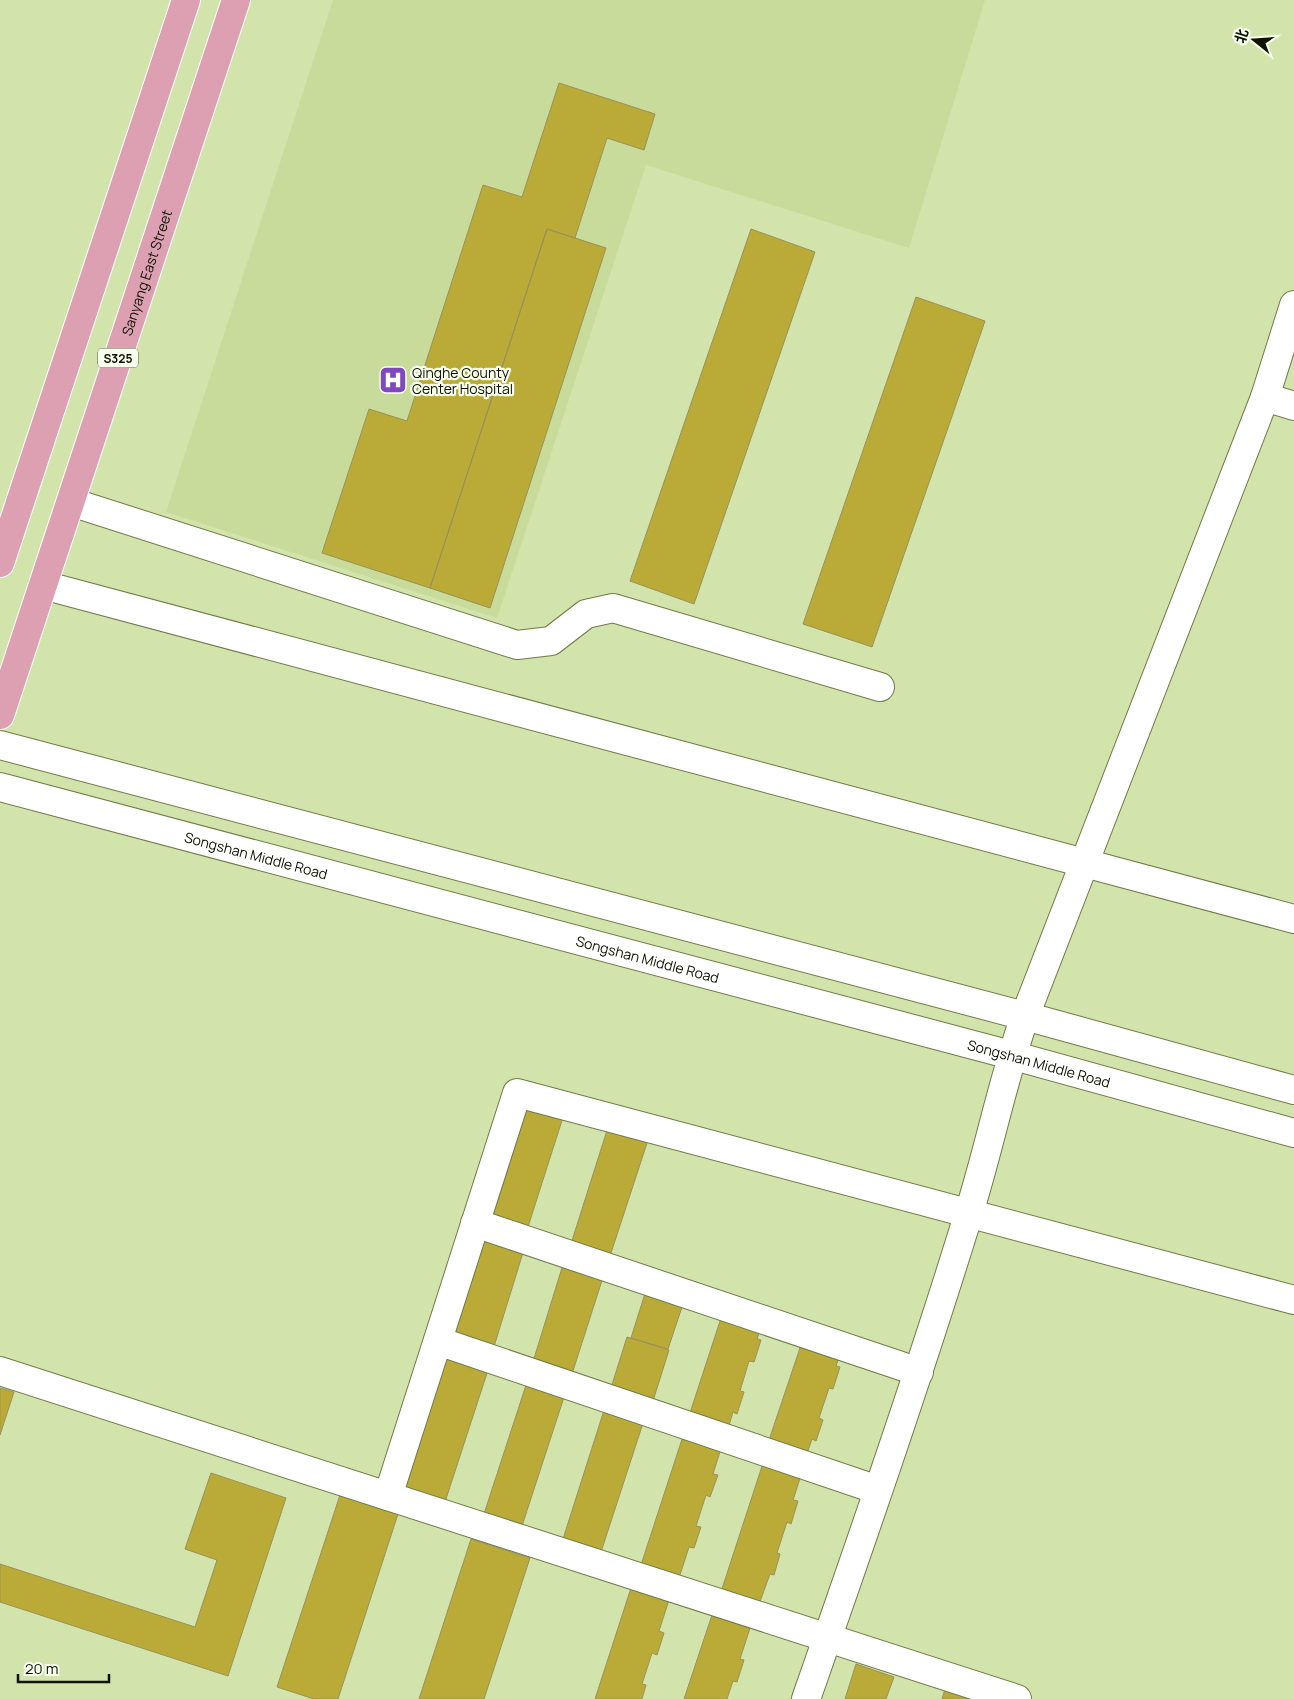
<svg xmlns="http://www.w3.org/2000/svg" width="1294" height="1699" viewBox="0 0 1294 1699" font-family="Manrope,'Noto Sans SC',sans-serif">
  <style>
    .built { fill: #c8db9b }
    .building { fill: #baab38; stroke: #999259 }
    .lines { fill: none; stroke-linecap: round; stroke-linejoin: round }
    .minor-casing { stroke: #6e7c48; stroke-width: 30 }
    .major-casing { stroke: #fff; stroke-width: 30 }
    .minor { stroke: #fff; stroke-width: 28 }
    .major { stroke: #dda0b3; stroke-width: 28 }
    .labels { text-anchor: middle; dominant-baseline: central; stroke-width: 4.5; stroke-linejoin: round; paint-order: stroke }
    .shield { fill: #f9ffee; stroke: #545948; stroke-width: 1 }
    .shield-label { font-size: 12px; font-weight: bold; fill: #0d1201 }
    .street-label { font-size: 14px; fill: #0d1201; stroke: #f9ffee }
    .poi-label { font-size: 14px; fill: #0d1201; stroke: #f9ffee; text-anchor: start }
  </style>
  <rect width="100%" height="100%" fill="#d2e3ab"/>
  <path class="built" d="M 333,0 L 985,0 L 909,248 L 646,165 L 497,618 L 166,512 Z"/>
  <path class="building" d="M 559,83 L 655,114 L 644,150 L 607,138 L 575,238 L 547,229 L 430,588 L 322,553 L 369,409 L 407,421 L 483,185 L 522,197 Z
    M 547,229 L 606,248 L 490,608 L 430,588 Z
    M 751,229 L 815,252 L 694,604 L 630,581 Z
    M 916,297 L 985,321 L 872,647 L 803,624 Z
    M 530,1100 L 565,1111 L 526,1233 L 491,1222 Z
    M 609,1124 L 649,1137 L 609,1259 L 570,1247 Z
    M 486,1234 L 525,1246 L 492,1353 L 453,1341 Z
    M 565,1258 L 605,1271 L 571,1377 L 532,1365 Z
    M 647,1287 L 685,1298 L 668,1349 L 631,1338 Z
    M 723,1312 L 762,1324 L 757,1339 L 761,1340 L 754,1362 L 749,1361 L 740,1391 L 744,1392 L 737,1414 L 733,1412 L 727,1432 L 688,1419 Z
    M 627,1337 L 669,1350 L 652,1404 L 610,1391 Z
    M 803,1339 L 841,1351 L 836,1366 L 840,1367 L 833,1389 L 829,1388 L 819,1418 L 823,1420 L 816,1441 L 812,1439 L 805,1459 L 767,1446 Z
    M 447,1353 L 489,1367 L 444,1505 L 401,1491 Z
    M 528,1379 L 566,1391 L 521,1529 L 483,1517 Z
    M 0,1388 L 14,1392 L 0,1435 Z
    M 606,1404 L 645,1417 L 600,1555 L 562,1542 Z
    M 685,1430 L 723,1442 L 713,1474 L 718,1475 L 710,1497 L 706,1495 L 696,1526 L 701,1527 L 694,1548 L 689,1547 L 678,1581 L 640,1568 Z
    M 765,1457 L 803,1469 L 793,1500 L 798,1501 L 791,1524 L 787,1522 L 777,1553 L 780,1554 L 774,1575 L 770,1574 L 758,1607 L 720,1595 Z
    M 211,1473 L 286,1498 L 228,1676 L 0,1602 L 0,1564 L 195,1627 L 217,1560 L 185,1549 Z
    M 340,1495 L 398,1514 L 338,1699 L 314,1699 L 277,1687 Z
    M 471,1539 L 530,1558 L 484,1699 L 419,1699 Z
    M 631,1588 L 669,1600 L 659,1631 L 664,1633 L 657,1655 L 652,1653 L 642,1684 L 646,1685 L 642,1699 L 595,1699 Z
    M 712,1615 L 750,1628 L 740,1659 L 744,1660 L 737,1682 L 733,1681 L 727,1699 L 684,1699 Z
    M 856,1664 L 894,1677 L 886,1699 L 845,1699 Z
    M 945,1689 L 974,1699 L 942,1699 Z"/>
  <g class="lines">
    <g class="minor-casing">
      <g id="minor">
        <path d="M 1265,397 L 1294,406"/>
        <path d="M 71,502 L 517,645 L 551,641 L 586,614 L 613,608 L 880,687"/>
        <path d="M 43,585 L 1294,919"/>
        <path d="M 0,745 L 1025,1016 L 1294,1090"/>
        <path id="s1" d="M 0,787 L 1011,1055 L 1294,1133"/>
        <path d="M 475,1223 L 919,1372"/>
        <path d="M 438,1341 L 878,1490"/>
        <path d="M 0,1371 L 1017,1699"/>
        <path d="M 388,1496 L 517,1093 L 1294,1300"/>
        <path d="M 806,1699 C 862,1539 918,1378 968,1216 C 989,1150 1002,1082 1025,1016 L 1265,397 L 1294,305"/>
      </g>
    </g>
    <g class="major-casing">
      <g id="major">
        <path d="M 0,563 L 186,0"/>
        <path id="s2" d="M 0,715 L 236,0"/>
      </g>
    </g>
    <use href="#minor" class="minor"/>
    <use href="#major" class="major"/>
  </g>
  <defs>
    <g id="hospital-square" transform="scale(1.4375)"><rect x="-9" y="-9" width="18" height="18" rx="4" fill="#7f48bf" stroke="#f9ffee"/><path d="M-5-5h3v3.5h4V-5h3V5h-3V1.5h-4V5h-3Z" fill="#fff"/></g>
  </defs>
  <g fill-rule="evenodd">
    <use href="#hospital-square" x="393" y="380"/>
  </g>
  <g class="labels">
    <rect class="shield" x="98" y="348.5" width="40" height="19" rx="4"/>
    <g class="shield-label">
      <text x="118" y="358">S325</text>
    </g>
    <g class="street-label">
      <text stroke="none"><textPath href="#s2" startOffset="466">Sanyang East Street</textPath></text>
      <text stroke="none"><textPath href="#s1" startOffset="265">Songshan Middle Road</textPath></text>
      <text stroke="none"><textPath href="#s1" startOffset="670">Songshan Middle Road</textPath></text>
      <text stroke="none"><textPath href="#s1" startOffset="1075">Songshan Middle Road</textPath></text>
    </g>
    <g class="poi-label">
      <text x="412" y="372">Qinghe County<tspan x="412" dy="16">Center Hospital</tspan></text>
    </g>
  </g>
  <g transform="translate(1254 40) rotate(287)" stroke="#f9ffee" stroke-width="4" paint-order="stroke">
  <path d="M0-4L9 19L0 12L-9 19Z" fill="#0d1201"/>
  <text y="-8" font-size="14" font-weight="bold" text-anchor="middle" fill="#0d1201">北</text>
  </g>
  <path d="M18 1674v8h91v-8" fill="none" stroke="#0d1201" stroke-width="2.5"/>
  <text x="25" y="1674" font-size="15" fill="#0d1201" stroke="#f9ffee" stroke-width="4" paint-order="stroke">20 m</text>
</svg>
